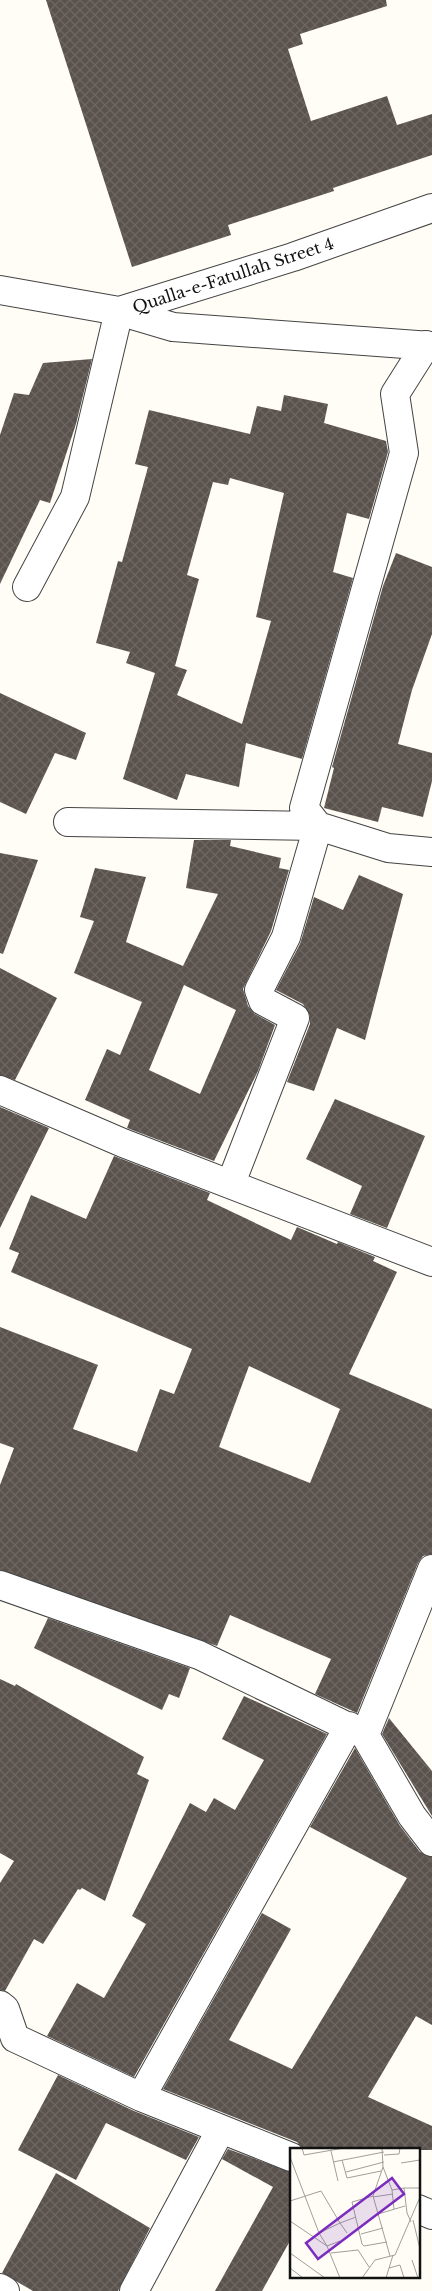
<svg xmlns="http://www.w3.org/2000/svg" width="432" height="2291" viewBox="0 0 432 2291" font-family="'Libre Baskerville',serif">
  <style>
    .building { fill: url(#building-cross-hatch); fill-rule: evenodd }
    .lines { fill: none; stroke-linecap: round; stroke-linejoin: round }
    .minor-casing { stroke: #444; stroke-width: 30 }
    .minor { stroke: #fff; stroke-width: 28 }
    .labels { text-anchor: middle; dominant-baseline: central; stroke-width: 5; stroke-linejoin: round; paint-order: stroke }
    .street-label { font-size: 16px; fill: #111; stroke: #fff }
    .inset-road { fill: none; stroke: #a09f9a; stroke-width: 1 }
    .view { fill: #7b2cbf; fill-opacity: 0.15; stroke: #7b2cbf; stroke-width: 2.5 }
    .inset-edge { fill: none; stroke: #111; stroke-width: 2.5 }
  </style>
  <defs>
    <pattern id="building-cross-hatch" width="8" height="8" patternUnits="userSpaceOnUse" patternTransform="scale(1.25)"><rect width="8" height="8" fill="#5a524d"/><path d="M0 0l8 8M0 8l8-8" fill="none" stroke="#6d6662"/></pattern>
  </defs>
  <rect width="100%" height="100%" fill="#fffdf5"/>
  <path class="building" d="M 46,0 L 386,0 L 387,6 L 300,34 L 303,44 L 288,49 L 311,121 L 387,96 L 397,125 L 432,114 L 432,155 L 333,188 L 334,191 L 228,225 L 231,235 L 132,267 Z
    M 92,359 L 76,424 L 50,503 L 40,500 L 0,584 L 0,435 L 14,393 L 29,395 L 43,363 Z
    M 284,395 L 328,404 L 324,423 L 386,441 L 388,452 L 369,519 L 347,513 L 333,572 L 353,578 L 302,759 L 246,743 L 239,787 L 186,774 L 177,800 L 123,779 L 155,673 L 126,663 L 130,652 L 96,643 L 118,561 L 122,562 L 148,467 L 135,464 L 149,410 L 250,434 L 257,406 L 281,411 ZM 230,478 L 284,493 L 256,617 L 271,621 L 242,724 L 177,695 L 187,670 L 175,666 L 199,579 L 187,575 L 213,482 L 228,485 Z
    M 396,553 L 432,567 L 432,634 L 412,690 L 398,744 L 432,753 L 432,781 L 423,817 L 382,807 L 378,822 L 324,808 L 334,768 L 332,767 L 383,586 Z
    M 0,693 L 86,733 L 76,760 L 55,753 L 26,814 L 0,802 Z
    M 194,840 L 231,840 L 230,846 L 281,858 L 279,868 L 289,870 L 271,931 L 243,989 L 248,1006 L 255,1014 L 275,1025 L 258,1071 L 214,1161 L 127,1128 L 130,1120 L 85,1100 L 107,1049 L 120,1055 L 142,1002 L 74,973 L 94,921 L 80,917 L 95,868 L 146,877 L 126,942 L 183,966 L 218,894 L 186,888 ZM 184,985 L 236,1010 L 200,1094 L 149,1070 Z
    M 0,853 L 38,860 L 3,954 L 0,953 Z
    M 359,875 L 403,894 L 365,1040 L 337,1028 L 314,1091 L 287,1082 L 310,1024 L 310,1016 L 303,1004 L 276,990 L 300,944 L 314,897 L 343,910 Z
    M 0,968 L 57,998 L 15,1080 L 0,1075 Z
    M 335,1099 L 425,1136 L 387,1228 L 350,1214 L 362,1186 L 306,1159 Z
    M 0,1107 L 49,1128 L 0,1228 Z
    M 114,1156 L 210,1193 L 207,1200 L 291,1240 L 297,1227 L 337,1244 L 338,1242 L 375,1257 L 373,1261 L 397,1272 L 349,1374 L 432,1409 L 432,1554 L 423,1556 L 418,1563 L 357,1713 L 315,1694 L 331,1659 L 230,1615 L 217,1646 L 0,1570 L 0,1485 L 14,1448 L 0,1443 L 0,1327 L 98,1365 L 73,1429 L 137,1452 L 160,1389 L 174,1394 L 192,1349 L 11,1272 L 19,1253 L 9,1249 L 31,1195 L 86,1219 ZM 249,1366 L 340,1409 L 310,1483 L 219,1447 Z
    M 48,1618 L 190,1668 L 179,1698 L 169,1694 L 162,1710 L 34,1648 Z
    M 0,1679 L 15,1686 L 16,1684 L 144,1757 L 137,1774 L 149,1780 L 105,1901 L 82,1888 L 80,1890 L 78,1889 L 43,1944 L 34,1939 L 5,1991 L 0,1990 L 0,1883 L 14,1861 L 0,1853 Z
    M 244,1696 L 327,1734 L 134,2077 L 47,2036 L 77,1983 L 104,1998 L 146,1924 L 132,1916 L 190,1803 L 206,1812 L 214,1798 L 235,1810 L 264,1760 L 222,1739 Z
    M 389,1718 L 432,1771 L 432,1816 L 382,1734 Z
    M 355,1748 L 400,1826 L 420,1852 L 432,1857 L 432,2025 L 416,2016 L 368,2097 L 432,2126 L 432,2150 L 304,2150 L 297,2142 L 163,2089 L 262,1913 L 291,1929 L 229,2040 L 292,2069 L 407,1878 L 310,1827 Z
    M 58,2075 L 134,2111 L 199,2137 L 186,2160 L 106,2123 L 76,2180 L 18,2150 Z
    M 228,2149 L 291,2172 L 291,2239 L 262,2291 L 215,2291 L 273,2187 L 222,2159 Z
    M 56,2173 L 150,2228 L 118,2291 L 33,2291 L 2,2273 Z"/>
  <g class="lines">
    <g class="minor-casing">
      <path id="minor" d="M 0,290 L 119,311 L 293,257 L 432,208
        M 426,345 L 395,394 L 404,453 L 304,808 L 318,826 L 388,848 L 432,852
        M 27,587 L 75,497 L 119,311 L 173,327 L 432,346
        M 68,822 L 318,826 L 286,937 L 259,990 L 263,1001 L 295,1018 L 231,1183
        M 0,1090 L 123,1143 L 432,1262
        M 0,1585 L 199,1655 L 365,1735 L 412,1816 L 432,1842
        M 365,1735 L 432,1569
        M 0,2005 L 5,2009 L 15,2038 L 141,2097 L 221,2129 L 134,2291
        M 141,2097 L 349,1726
        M 221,2129 L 291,2157
        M 418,2209 L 432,2215
        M 0,2288 L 5,2291"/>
    </g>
    <use href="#minor" class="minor"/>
  </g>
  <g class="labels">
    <g class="street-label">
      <text transform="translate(233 275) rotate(-18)">Qualla-e-Fatullah Street 4</text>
    </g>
  </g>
  <g transform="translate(290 2148)">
    <rect width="130" height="130" fill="#fffdf5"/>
    <path class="inset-road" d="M 12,0 L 14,7 L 54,0M 92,0 L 93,19 L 83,48 L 100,108M 41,3 L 48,33M 94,7 L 109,6 L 110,0M 0,9 L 29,85 L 37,98 L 50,93M 52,12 L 57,30 L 91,23M 43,14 L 94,4M 111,15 L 130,12M 93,19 L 102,42M 56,24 L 94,14M 114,40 L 130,40M 83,48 L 62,54 L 72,96 L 74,98 L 97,94M 83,49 L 103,46M 0,53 L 31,43 L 50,75 L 29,85M 104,61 L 102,42 L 114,40 L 117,65 L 121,74M 88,66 L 115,58M 123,72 L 130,101M 0,73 L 37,98 L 50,130M 57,85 L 50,75 L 66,69M 71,86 L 93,80M 0,105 L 35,130M 41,105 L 68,102 L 79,119M 122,112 L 128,130M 0,120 L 13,130M 99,120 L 110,117 L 114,130M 72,130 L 85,112 L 105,107 L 130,49M 96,130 L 103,107"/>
    <path class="view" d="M 102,30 L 114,46 L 28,111 L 16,95 Z"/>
    <rect width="130" height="130" class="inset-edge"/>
  </g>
</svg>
